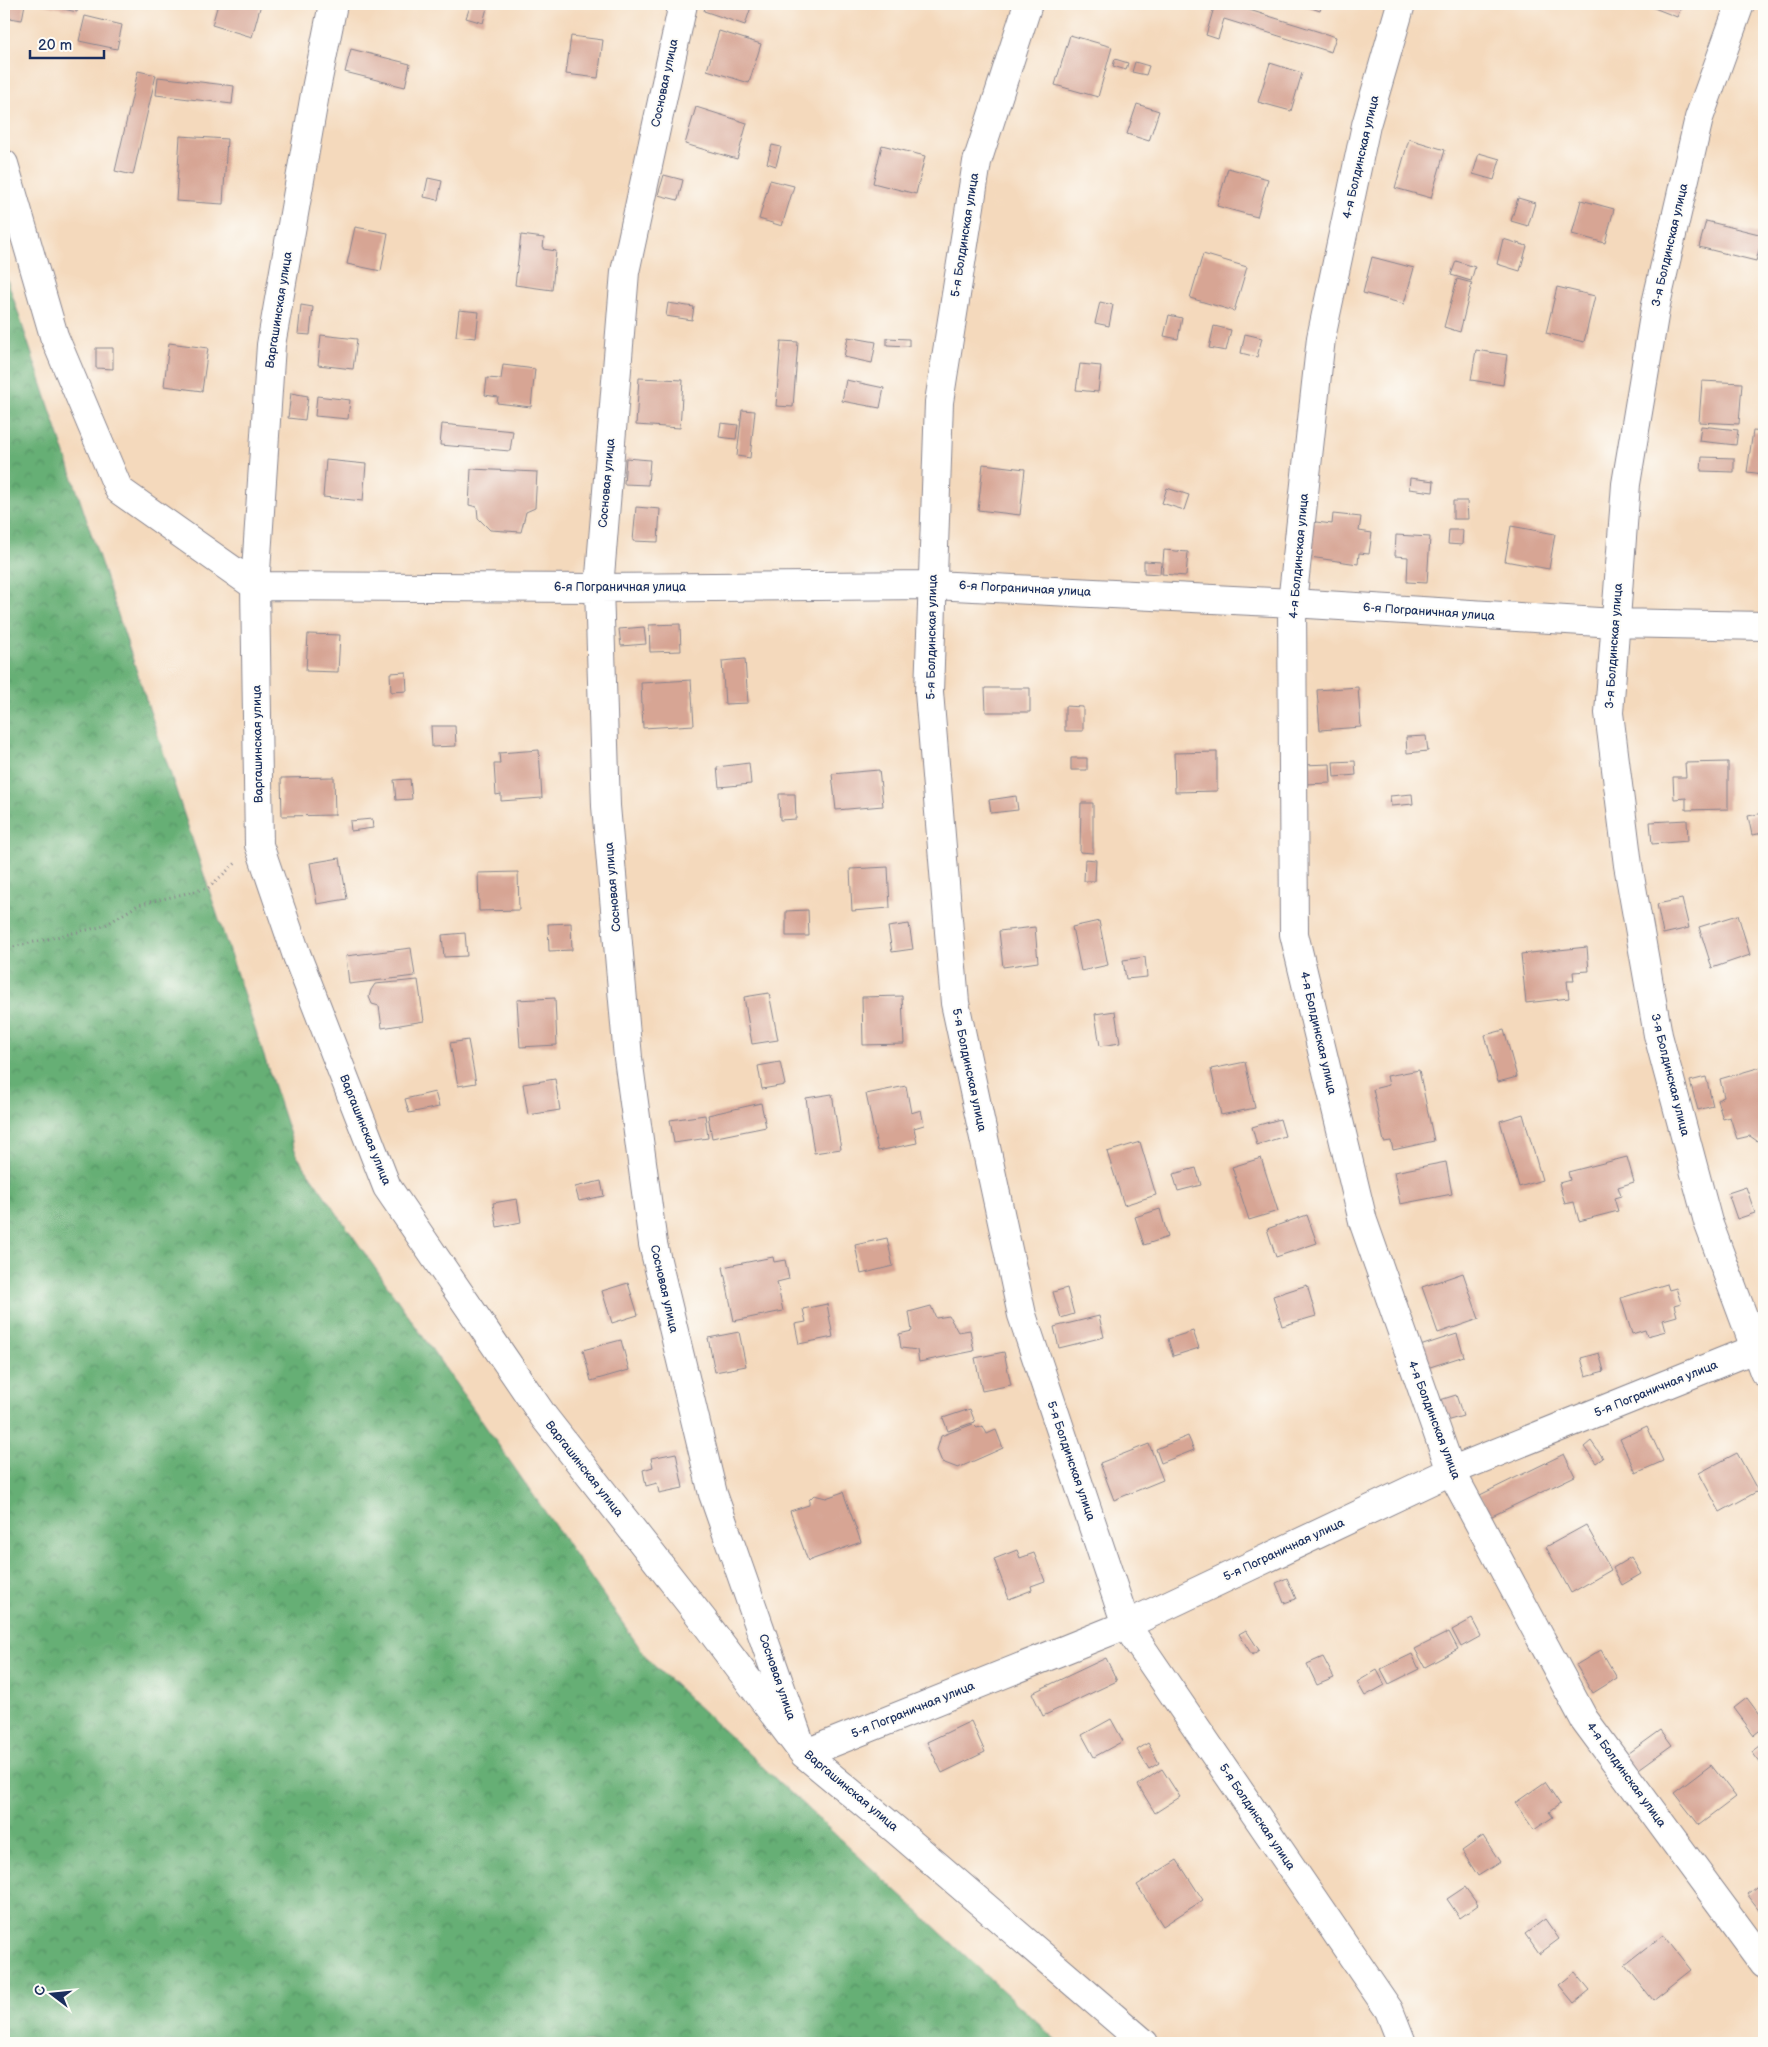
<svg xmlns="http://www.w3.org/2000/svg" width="1768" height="2047" viewBox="0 0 1768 2047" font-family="'Balsamiq Sans',sans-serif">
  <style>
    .forest { fill: url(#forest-crowns); stroke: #406f6a }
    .building { fill: #d7a594 }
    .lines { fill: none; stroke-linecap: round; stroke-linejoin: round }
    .minor-casing { stroke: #88848d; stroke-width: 30 }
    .path { stroke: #88848d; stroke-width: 3; stroke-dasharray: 1 4; stroke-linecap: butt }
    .minor { stroke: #fff; stroke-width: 28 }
    .labels { text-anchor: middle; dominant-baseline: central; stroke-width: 4; stroke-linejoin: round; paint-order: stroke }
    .street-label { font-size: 12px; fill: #1b2f5e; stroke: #fdfcf7 }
  </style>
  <defs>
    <pattern id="forest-crowns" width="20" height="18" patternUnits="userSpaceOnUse" patternTransform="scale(1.25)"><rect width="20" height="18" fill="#66af75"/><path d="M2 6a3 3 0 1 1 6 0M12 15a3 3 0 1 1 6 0" fill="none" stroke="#538f63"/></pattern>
  </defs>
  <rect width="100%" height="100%" fill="#fdfcf7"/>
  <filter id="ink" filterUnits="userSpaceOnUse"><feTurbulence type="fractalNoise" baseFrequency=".02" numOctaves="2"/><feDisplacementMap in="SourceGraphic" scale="10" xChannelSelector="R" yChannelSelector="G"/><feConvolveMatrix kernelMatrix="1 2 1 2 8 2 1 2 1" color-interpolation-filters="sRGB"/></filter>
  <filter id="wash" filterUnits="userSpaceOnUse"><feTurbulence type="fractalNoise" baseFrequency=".0096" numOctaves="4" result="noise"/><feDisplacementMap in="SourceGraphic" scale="20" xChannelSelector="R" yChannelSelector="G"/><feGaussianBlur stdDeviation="1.12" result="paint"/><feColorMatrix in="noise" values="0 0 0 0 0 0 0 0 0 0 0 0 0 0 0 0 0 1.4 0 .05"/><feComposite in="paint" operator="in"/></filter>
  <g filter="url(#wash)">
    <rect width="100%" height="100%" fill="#f4d9bc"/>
    <path class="forest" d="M 4,270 L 297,1156 L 649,1661 L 1059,2043 L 4,2043 Z"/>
    <g id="blocks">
      <path class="building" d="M 7,4 L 25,4 L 22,20 L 4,17 Z
        M 41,4 L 79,4 L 77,12 Z
        M 218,4 L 261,4 L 252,37 L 212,25 Z
        M 471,4 L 488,4 L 483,23 L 466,18 Z
        M 706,4 L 752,4 L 745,25 L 704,11 Z
        M 1215,4 L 1230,4 L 1336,37 L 1331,52 L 1224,19 L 1218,39 L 1206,35 Z
        M 1300,4 L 1322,4 L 1320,11 Z
        M 1644,4 L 1683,4 L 1677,17 Z
        M 85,16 L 122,25 L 117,49 L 79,41 Z
        M 719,31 L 761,44 L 749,83 L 707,70 Z
        M 1070,35 L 1112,47 L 1098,97 L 1055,85 Z
        M 571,36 L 603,40 L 598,78 L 566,74 Z
        M 351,49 L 410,64 L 405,87 L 345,72 Z
        M 1115,59 L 1128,63 L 1126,70 L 1113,66 Z
        M 1135,62 L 1149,66 L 1146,75 L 1132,72 Z
        M 1270,63 L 1302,73 L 1291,111 L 1258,102 Z
        M 138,71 L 156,75 L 133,175 L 115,171 Z
        M 158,77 L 234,86 L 232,104 L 156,95 Z
        M 1137,104 L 1159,111 L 1149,141 L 1127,134 Z
        M 696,107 L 747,123 L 737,159 L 685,144 Z
        M 180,136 L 227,139 L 223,204 L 176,201 Z
        M 1409,139 L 1445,150 L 1431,198 L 1395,188 Z
        M 772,145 L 781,147 L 776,166 L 767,163 Z
        M 882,145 L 925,156 L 916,194 L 873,183 Z
        M 1479,153 L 1500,159 L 1494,180 L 1473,174 Z
        M 1228,168 L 1268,179 L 1257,217 L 1217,206 Z
        M 664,175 L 683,180 L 678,200 L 658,195 Z
        M 428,178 L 442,181 L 438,200 L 424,197 Z
        M 770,180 L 794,186 L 782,226 L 759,219 Z
        M 1518,198 L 1535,203 L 1528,226 L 1511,221 Z
        M 1581,200 L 1614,209 L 1605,243 L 1572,234 Z
        M 1706,221 L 1763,235 L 1756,261 L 1699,247 Z
        M 355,227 L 388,233 L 381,271 L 347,264 Z
        M 521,235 L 544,238 L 543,249 L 556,251 L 552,290 L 515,285 Z
        M 1503,239 L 1527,246 L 1520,271 L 1497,264 Z
        M 1203,254 L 1247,267 L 1234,311 L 1190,298 Z
        M 1372,257 L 1414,268 L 1404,304 L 1363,293 Z
        M 1456,261 L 1475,267 L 1471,281 L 1451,275 Z
        M 1457,279 L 1472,283 L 1460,332 L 1444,327 Z
        M 1557,287 L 1595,296 L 1584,342 L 1546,333 Z
        M 1100,302 L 1113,305 L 1109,326 L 1095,323 Z
        M 668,303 L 694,307 L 692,320 L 666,316 Z
        M 301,305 L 313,307 L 310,335 L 298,334 Z
        M 459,310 L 479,312 L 476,338 L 456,336 Z
        M 1169,315 L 1182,318 L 1178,339 L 1164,336 Z
        M 1214,326 L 1231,330 L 1226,351 L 1209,348 Z
        M 1245,334 L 1262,338 L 1257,357 L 1241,353 Z
        M 321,335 L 357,339 L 353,369 L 318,365 Z
        M 848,337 L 876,342 L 872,363 L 844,357 Z
        M 887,338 L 909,339 L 909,346 L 887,345 Z
        M 781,341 L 798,342 L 793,407 L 776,406 Z
        M 169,343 L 208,348 L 202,391 L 164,386 Z
        M 96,348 L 113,348 L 113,369 L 96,368 Z
        M 1476,350 L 1507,355 L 1503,385 L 1471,380 Z
        M 1080,364 L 1101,366 L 1098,392 L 1076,390 Z
        M 503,365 L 535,369 L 531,407 L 497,403 L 498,397 L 485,395 L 487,378 L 501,379 Z
        M 639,378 L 683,380 L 680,428 L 636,425 Z
        M 846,380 L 884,388 L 880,408 L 842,401 Z
        M 1702,381 L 1742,383 L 1739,424 L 1699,422 Z
        M 291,393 L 308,396 L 305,420 L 288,418 Z
        M 317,396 L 350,400 L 348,419 L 315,416 Z
        M 742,410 L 755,411 L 750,458 L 737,456 Z
        M 721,423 L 738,425 L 736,439 L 719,437 Z
        M 442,424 L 513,431 L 510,451 L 440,445 Z
        M 1701,426 L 1738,430 L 1736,445 L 1699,441 Z
        M 1753,431 L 1764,432 L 1764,474 L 1747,472 Z
        M 1702,457 L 1734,458 L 1734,472 L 1701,471 Z
        M 626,458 L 650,460 L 648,485 L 624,484 Z
        M 326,460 L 366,464 L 363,501 L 323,497 Z
        M 983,464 L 1025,469 L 1020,515 L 978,510 Z
        M 471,469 L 537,472 L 535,508 L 526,512 L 521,532 L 490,530 L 478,518 L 477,507 L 469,505 Z
        M 1410,478 L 1434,481 L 1433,492 L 1409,489 Z
        M 1167,488 L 1189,495 L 1184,510 L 1162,503 Z
        M 1453,501 L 1467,501 L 1468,519 L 1453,519 Z
        M 636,507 L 660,509 L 658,542 L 633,541 Z
        M 1333,514 L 1361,517 L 1359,531 L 1372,533 L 1369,554 L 1359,553 L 1358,564 L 1303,556 L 1308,521 L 1332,524 Z
        M 1511,526 L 1555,534 L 1549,569 L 1505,561 Z
        M 1449,530 L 1463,530 L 1462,545 L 1448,544 Z
        M 1396,535 L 1430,537 L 1427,583 L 1407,582 L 1408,557 L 1395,556 Z
        M 1164,550 L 1188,552 L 1186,576 L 1162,574 Z
        M 1144,561 L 1161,562 L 1160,574 L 1144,573 Z
        M 680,624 L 681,651 L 650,652 L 649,625 Z
        M 644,627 L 646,644 L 621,646 L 619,629 Z
        M 308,634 L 340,635 L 338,672 L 306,671 Z
        M 745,659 L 748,703 L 725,704 L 722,661 Z
        M 406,672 L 407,691 L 391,692 L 390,673 Z
        M 691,680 L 694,725 L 643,728 L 641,683 Z
        M 1358,687 L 1361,727 L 1320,730 L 1317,690 Z
        M 985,688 L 1030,688 L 1030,712 L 986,712 Z
        M 1065,706 L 1083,707 L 1083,731 L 1065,731 Z
        M 431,726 L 455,726 L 456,746 L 432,747 Z
        M 1426,736 L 1428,751 L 1407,753 L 1406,737 Z
        M 539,750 L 542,798 L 501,801 L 501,794 L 496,795 L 494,764 L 500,764 L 499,753 Z
        M 1217,752 L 1217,791 L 1175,792 L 1174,753 Z
        M 1071,758 L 1087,758 L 1087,770 L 1071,770 Z
        M 1355,761 L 1356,775 L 1334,777 L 1333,762 Z
        M 1728,762 L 1728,809 L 1686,810 L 1686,798 L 1674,799 L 1673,777 L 1686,777 L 1685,763 Z
        M 749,763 L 751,784 L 719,787 L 717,767 Z
        M 1330,764 L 1331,783 L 1304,784 L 1303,765 Z
        M 879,770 L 883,806 L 836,810 L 832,774 Z
        M 334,777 L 335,815 L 282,816 L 281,778 Z
        M 410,779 L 412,799 L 396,800 L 394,780 Z
        M 779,794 L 795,794 L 796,819 L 780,820 Z
        M 1412,794 L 1413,804 L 1391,806 L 1390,796 Z
        M 1016,796 L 1018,810 L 991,813 L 989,800 Z
        M 1081,803 L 1093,803 L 1093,853 L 1080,852 Z
        M 1764,813 L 1764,833 L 1752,835 L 1748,816 Z
        M 372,819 L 373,828 L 351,831 L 350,821 Z
        M 1687,820 L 1688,841 L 1652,844 L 1650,822 Z
        M 340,858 L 347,899 L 317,904 L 310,863 Z
        M 1085,859 L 1096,860 L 1095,881 L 1084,881 Z
        M 888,867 L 890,908 L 852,911 L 850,869 Z
        M 518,872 L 519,910 L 479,911 L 478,873 Z
        M 1682,899 L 1689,928 L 1663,934 L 1657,904 Z
        M 808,910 L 809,936 L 786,936 L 786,911 Z
        M 1738,915 L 1750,955 L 1712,968 L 1699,927 Z
        M 1099,921 L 1108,965 L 1081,971 L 1072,927 Z
        M 571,923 L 572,950 L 549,951 L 548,924 Z
        M 909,924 L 913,949 L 892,952 L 888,927 Z
        M 1035,927 L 1038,962 L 1003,967 L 999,931 Z
        M 465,933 L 467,956 L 444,957 L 442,935 Z
        M 1587,947 L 1589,971 L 1573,972 L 1574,981 L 1567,981 L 1569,998 L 1526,1003 L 1521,954 Z
        M 411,948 L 415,976 L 349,984 L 346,956 Z
        M 1145,957 L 1147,977 L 1126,979 L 1123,960 Z
        M 418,980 L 424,1021 L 382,1028 L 379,1006 L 372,1004 L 369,997 L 371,990 L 375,984 Z
        M 769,993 L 778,1040 L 752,1044 L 744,997 Z
        M 902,996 L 904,1044 L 863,1045 L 862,997 Z
        M 555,998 L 557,1045 L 520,1047 L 517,1000 Z
        M 1115,1011 L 1120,1043 L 1100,1046 L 1095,1014 Z
        M 1504,1030 L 1517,1077 L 1498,1082 L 1485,1035 Z
        M 468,1040 L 476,1083 L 458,1086 L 450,1043 Z
        M 780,1062 L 785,1085 L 762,1089 L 758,1066 Z
        M 1245,1062 L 1255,1108 L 1221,1115 L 1211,1069 Z
        M 1761,1067 L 1764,1078 L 1764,1140 L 1757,1141 L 1750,1136 L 1737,1139 L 1730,1117 L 1723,1119 L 1717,1100 L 1724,1097 L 1720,1079 Z
        M 1419,1070 L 1434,1141 L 1393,1150 L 1391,1141 L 1384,1142 L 1373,1089 L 1389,1085 L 1387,1076 Z
        M 1706,1077 L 1713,1106 L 1698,1110 L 1690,1081 Z
        M 555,1079 L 560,1110 L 528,1115 L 523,1084 Z
        M 906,1086 L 911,1113 L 921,1110 L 924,1125 L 914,1128 L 917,1143 L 878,1151 L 866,1094 Z
        M 435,1092 L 439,1107 L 409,1113 L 405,1099 Z
        M 832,1094 L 841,1149 L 814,1153 L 806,1098 Z
        M 761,1103 L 766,1127 L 712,1138 L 708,1115 Z
        M 1523,1114 L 1542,1180 L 1519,1187 L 1500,1121 Z
        M 705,1115 L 708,1138 L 674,1143 L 670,1120 Z
        M 1280,1119 L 1285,1136 L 1257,1145 L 1252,1127 Z
        M 1140,1142 L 1156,1195 L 1124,1205 L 1107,1152 Z
        M 1627,1157 L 1634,1182 L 1618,1187 L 1621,1196 L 1614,1198 L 1618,1211 L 1579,1221 L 1574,1202 L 1565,1204 L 1559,1183 L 1570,1180 L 1568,1172 Z
        M 1261,1158 L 1278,1211 L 1249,1220 L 1232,1167 Z
        M 1446,1162 L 1452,1194 L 1400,1204 L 1394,1172 Z
        M 1196,1168 L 1201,1185 L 1178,1191 L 1173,1174 Z
        M 601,1181 L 604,1196 L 579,1201 L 575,1187 Z
        M 1746,1187 L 1755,1213 L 1737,1219 L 1728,1193 Z
        M 517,1199 L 521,1222 L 497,1227 L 493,1203 Z
        M 1160,1209 L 1168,1237 L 1144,1245 L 1135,1217 Z
        M 1307,1215 L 1317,1243 L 1276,1257 L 1267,1229 Z
        M 887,1238 L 893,1266 L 861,1274 L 855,1245 Z
        M 773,1257 L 774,1262 L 785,1260 L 789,1279 L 777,1282 L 783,1311 L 734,1321 L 723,1267 Z
        M 1463,1273 L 1479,1319 L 1438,1333 L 1422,1287 Z
        M 628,1283 L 638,1315 L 612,1323 L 602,1291 Z
        M 1667,1284 L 1669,1290 L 1676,1288 L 1681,1303 L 1674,1305 L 1677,1316 L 1663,1320 L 1666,1331 L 1647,1336 L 1645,1330 L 1632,1334 L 1621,1298 Z
        M 1307,1285 L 1316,1316 L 1282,1326 L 1273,1296 Z
        M 1067,1288 L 1074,1314 L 1061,1318 L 1053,1292 Z
        M 827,1304 L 833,1337 L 799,1344 L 795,1324 L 806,1322 L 803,1309 Z
        M 931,1306 L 936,1318 L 949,1316 L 958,1332 L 970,1330 L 974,1351 L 919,1362 L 917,1350 L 901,1348 L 899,1334 L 912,1331 L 909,1312 Z
        M 1099,1316 L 1104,1337 L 1059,1348 L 1054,1327 Z
        M 1193,1331 L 1199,1348 L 1173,1356 L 1168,1339 Z
        M 739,1332 L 746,1366 L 715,1372 L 708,1338 Z
        M 1457,1334 L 1464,1356 L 1424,1369 L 1417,1347 Z
        M 621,1340 L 629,1370 L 591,1381 L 583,1350 Z
        M 1004,1352 L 1011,1385 L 982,1391 L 975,1358 Z
        M 1599,1353 L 1604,1371 L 1586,1376 L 1581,1358 Z
        M 1456,1395 L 1463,1416 L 1446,1421 L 1440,1400 Z
        M 970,1409 L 975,1422 L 948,1431 L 943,1418 Z
        M 973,1424 L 977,1428 L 983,1426 L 987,1434 L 996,1430 L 1003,1448 L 958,1468 L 942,1462 L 937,1450 L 941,1436 Z
        M 1647,1426 L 1663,1461 L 1636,1473 L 1620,1439 Z
        M 1188,1436 L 1194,1450 L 1161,1463 L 1156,1449 Z
        M 1591,1441 L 1603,1458 L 1596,1463 L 1584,1447 Z
        M 1149,1444 L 1163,1480 L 1114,1500 L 1100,1463 Z
        M 676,1453 L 683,1488 L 659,1493 L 657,1483 L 646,1486 L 643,1470 L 653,1467 L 651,1458 Z
        M 1737,1453 L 1758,1491 L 1720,1512 L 1699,1473 Z
        M 1564,1454 L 1575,1476 L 1490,1517 L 1480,1495 Z
        M 843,1492 L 861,1542 L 808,1561 L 790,1511 L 809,1505 L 809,1500 L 814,1495 L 826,1498 Z
        M 1586,1525 L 1611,1570 L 1571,1593 L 1546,1547 Z
        M 1017,1550 L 1020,1558 L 1034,1553 L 1045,1581 L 1031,1586 L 1032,1590 L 1009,1599 L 994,1559 Z
        M 1631,1557 L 1641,1574 L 1622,1585 L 1613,1568 Z
        M 1287,1578 L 1296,1599 L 1284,1603 L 1276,1583 Z
        M 1472,1619 L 1481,1636 L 1461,1647 L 1452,1630 Z
        M 1246,1630 L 1259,1650 L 1252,1655 L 1239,1634 Z
        M 1449,1632 L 1458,1649 L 1425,1667 L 1415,1649 Z
        M 1601,1650 L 1617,1678 L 1593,1693 L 1576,1665 Z
        M 1412,1654 L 1419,1669 L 1389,1684 L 1381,1669 Z
        M 1323,1657 L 1334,1678 L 1317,1685 L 1307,1664 Z
        M 1106,1658 L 1117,1681 L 1043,1716 L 1032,1693 Z
        M 1377,1670 L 1385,1685 L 1365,1696 L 1357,1682 Z
        M 1747,1698 L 1764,1721 L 1764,1727 L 1754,1735 L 1734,1708 Z
        M 1111,1719 L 1123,1741 L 1094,1757 L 1082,1735 Z
        M 971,1721 L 985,1752 L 942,1773 L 927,1742 Z
        M 1661,1730 L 1672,1745 L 1636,1771 L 1625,1756 Z
        M 1148,1743 L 1159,1763 L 1149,1769 L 1137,1750 Z
        M 1764,1743 L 1764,1768 L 1752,1752 Z
        M 1711,1765 L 1736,1797 L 1699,1825 L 1674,1793 Z
        M 1162,1769 L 1180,1797 L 1155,1813 L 1138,1785 Z
        M 1545,1782 L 1560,1804 L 1549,1812 L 1553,1817 L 1534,1830 L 1515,1803 Z
        M 1483,1836 L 1500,1862 L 1478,1876 L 1462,1851 Z
        M 1177,1860 L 1203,1900 L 1163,1926 L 1137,1885 Z
        M 1764,1881 L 1764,1916 L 1747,1894 Z
        M 1465,1887 L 1478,1905 L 1460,1918 L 1447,1899 Z
        M 1545,1919 L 1559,1939 L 1539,1954 L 1525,1934 Z
        M 1663,1935 L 1691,1970 L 1653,2000 L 1625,1965 Z
        M 1575,1972 L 1590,1990 L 1574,2003 L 1559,1985 Z"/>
    </g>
  </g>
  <g filter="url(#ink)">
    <use href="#blocks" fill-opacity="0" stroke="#88848d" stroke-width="1"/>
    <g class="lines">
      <g class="minor-casing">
        <path id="minor" d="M 333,4 L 315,94 L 271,345 L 255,586 L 259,845 L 297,956 L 387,1187 L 544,1417 L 703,1620 L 804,1754 L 896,1830 L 1144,2043
          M 683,4 L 625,272 L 599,588 L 606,806 L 628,1058 L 653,1244 L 713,1494 L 804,1754 L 1126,1625 L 1451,1471 L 1764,1345
          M 1028,4 L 977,162 L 939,402 L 929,692 L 955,1003 L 1022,1315 L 1126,1625 L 1389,2010 L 1402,2043
          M 1401,4 L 1366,125 L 1321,338 L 1292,603 L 1294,934 L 1363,1221 L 1451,1471 L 1584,1719 L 1764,1963
          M 1740,4 L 1699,118 L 1656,304 L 1626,484 L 1609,713 L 1628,865 L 1658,1035 L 1708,1222 L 1764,1372
          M 4,164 L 54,336 L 119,490 L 255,586 L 599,588 L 933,585 L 1292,603 L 1615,623 L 1764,626"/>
      </g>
      <path class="path" d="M 4,949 L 104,926 L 138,905 L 208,888 L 237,862"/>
      <use href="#minor" class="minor"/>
    </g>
  </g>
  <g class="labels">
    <g class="street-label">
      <text transform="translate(665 83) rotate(-78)">Сосновая улица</text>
      <text transform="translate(1361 157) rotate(-77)">4-я Болдинская улица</text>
      <text transform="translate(965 235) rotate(-81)">5-я Болдинская улица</text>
      <text transform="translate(1670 245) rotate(-77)">3-я Болдинская улица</text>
      <text transform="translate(279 310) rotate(-81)">Варгашинская улица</text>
      <text transform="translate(607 483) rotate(-85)">Сосновая улица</text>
      <text transform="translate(1299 556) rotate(-85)">4-я Болдинская улица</text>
      <text x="620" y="587">6-я Пограничная улица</text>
      <text transform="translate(1025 589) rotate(3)">6-я Пограничная улица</text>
      <text transform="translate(1429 612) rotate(4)">6-я Пограничная улица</text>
      <text transform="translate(932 637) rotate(-89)">5-я Болдинская улица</text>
      <text transform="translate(1614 646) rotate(-86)">3-я Болдинская улица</text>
      <text transform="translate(258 744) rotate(-91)">Варгашинская улица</text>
      <text transform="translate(613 887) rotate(-95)">Сосновая улица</text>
      <text transform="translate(1318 1033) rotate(77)">4-я Болдинская улица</text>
      <text transform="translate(969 1070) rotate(78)">5-я Болдинская улица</text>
      <text transform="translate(1670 1075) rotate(76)">3-я Болдинская улица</text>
      <text transform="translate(365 1130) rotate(68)">Варгашинская улица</text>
      <text transform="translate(664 1289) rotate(77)">Сосновая улица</text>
      <text transform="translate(1656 1389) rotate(-22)">5-я Пограничная улица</text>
      <text transform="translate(1434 1420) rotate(69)">4-я Болдинская улица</text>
      <text transform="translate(1071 1461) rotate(71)">5-я Болдинская улица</text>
      <text transform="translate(584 1469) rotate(52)">Варгашинская улица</text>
      <text transform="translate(1284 1550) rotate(-25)">5-я Пограничная улица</text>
      <text transform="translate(777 1677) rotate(71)">Сосновая улица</text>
      <text transform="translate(913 1710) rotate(-22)">5-я Пограничная улица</text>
      <text transform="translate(1626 1775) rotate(54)">4-я Болдинская улица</text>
      <text transform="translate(851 1791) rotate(40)">Варгашинская улица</text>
      <text transform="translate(1257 1817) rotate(56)">5-я Болдинская улица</text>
    </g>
  </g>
  <rect width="1768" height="2047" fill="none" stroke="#fdfcf7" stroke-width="20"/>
  <g transform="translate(52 1994) rotate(286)" stroke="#fdfcf7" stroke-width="4" paint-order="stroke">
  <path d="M0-4L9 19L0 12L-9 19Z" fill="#1b2f5e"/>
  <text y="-8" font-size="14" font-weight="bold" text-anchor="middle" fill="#1b2f5e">С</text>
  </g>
  <path d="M30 50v8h74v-8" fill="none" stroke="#1b2f5e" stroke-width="2.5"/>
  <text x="38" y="50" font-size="15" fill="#1b2f5e" stroke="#fdfcf7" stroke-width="4" paint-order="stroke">20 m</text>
</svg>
